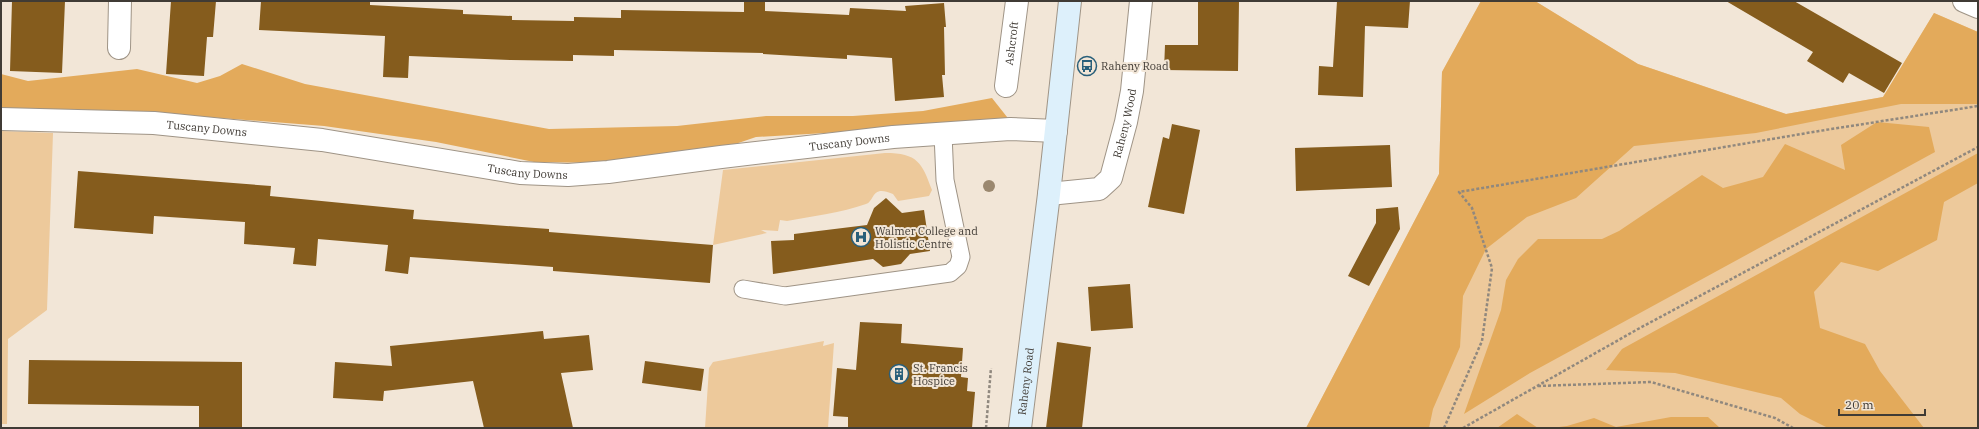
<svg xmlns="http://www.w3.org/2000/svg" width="1979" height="429" viewBox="0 0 1979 429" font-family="'IBM Plex Serif',serif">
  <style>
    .green { fill: #edc99b }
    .forest { fill: #e3aa5b }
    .building { fill: #855c1d }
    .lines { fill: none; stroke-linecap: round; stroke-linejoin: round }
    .lane-casing { stroke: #9f9486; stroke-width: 19 }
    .street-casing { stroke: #9f9486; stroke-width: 24 }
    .secondary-casing { stroke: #9f9486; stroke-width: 24 }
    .path { stroke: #90887e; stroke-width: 2.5; stroke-dasharray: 3 2; stroke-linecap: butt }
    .lane { stroke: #fff; stroke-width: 17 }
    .street { stroke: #fff; stroke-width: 22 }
    .secondary { stroke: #ddf0fb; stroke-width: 22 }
    .tree { fill: #9b886f }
    .labels { text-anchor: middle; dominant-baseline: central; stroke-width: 4; stroke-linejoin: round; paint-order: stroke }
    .street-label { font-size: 11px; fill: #403b35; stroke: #f2e6d7 }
    .poi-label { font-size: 11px; fill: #403b35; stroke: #f2e6d7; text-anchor: start }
  </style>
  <rect width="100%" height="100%" fill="#f2e6d7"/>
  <path class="green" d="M 1481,1 L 1535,1 L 1638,64 L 1786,114 L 1883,97 L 1934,13 L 1978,32 L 1978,428 L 1306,428 L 1439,174 L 1442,72 Z
    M 1,131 L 53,133 L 47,310 L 8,339 L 7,424 L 1,424 Z
    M 885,153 C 918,153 922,163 932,190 L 929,196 L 898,201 L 893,194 C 871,184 875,201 866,204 C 841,213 813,216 787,221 L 780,220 L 778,231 L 761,230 L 767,233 L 713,245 L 723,170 Z
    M 824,341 L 823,346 L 834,343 L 828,428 L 705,428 L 709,368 L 713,362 Z"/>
  <path class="forest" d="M 1481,1 L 1535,1 L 1638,64 L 1786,114 L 1883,97 L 1934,13 L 1978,32 L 1978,104 L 1901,104 L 1756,133 L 1634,146 L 1576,198 L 1527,217 L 1486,249 L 1463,296 L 1460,347 L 1433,409 L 1429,428 L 1306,428 L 1439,174 L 1442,72 Z
    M 242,64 L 305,84 L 549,129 L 677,126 L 766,116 L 853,116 L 923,111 L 992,98 L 1011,122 L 756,137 L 706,154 L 603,163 L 534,162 L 436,142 L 324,126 L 194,116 L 1,110 L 1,74 L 28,81 L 137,69 L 197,83 L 220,76 Z
    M 1877,122 L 1929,127 L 1935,152 L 1530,373 L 1464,414 L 1501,310 L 1506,280 L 1518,259 L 1538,239 L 1602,239 L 1619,231 L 1702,175 L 1723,188 L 1763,177 L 1785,144 L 1845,170 L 1841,145 Z
    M 1978,153 L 1978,183 L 1944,202 L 1937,240 L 1878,271 L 1841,262 L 1814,292 L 1820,328 L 1865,344 L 1880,371 L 1924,428 L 1828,428 L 1800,414 L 1781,398 L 1675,373 L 1606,370 L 1622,349 Z
    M 1517,414 L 1538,428 L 1497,428 Z
    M 1671,417 L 1708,417 L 1720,428 L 1551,428 L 1567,426 L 1594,418 L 1616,427 Z"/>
  <path class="building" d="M 12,1 L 65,1 L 62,73 L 10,71 Z
    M 171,1 L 216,1 L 213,37 L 207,37 L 204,76 L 166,74 Z
    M 261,1 L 370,1 L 370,5 L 463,10 L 463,14 L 512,16 L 512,20 L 574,21 L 574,17 L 621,18 L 621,10 L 744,12 L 744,1 L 765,1 L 765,11 L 849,15 L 850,8 L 906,11 L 905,6 L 944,3 L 946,27 L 944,27 L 945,75 L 942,75 L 944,97 L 895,101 L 892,58 L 847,55 L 847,59 L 763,54 L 763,53 L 614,50 L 614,56 L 573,55 L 573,61 L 511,60 L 409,56 L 408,78 L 383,77 L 385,36 L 259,30 Z
    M 1198,1 L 1239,1 L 1238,71 L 1164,70 L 1165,45 L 1198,45 Z
    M 1337,1 L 1410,1 L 1408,28 L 1365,26 L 1363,97 L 1318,95 L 1319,66 L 1333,67 Z
    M 1726,1 L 1794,1 L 1902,63 L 1884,93 L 1849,73 L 1843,83 L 1807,61 L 1813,52 Z
    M 1172,124 L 1200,130 L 1184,214 L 1148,207 L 1163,137 L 1169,139 Z
    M 1390,145 L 1392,187 L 1296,191 L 1295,148 Z
    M 78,171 L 271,186 L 270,196 L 414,210 L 413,219 L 549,229 L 549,232 L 713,245 L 710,283 L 553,271 L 553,267 L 410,257 L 408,274 L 385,271 L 388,245 L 318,239 L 316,266 L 293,264 L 295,248 L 244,244 L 245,222 L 154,216 L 153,234 L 74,228 Z
    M 886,198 L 902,213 L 924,210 L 930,251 L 910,254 L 901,264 L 883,267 L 873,259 L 773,274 L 771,241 L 794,240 L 794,234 L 867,225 L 874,208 Z
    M 1398,207 L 1400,229 L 1369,286 L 1348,276 L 1376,223 L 1376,209 Z
    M 1130,284 L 1133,328 L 1091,331 L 1088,287 Z
    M 860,322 L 902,324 L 901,343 L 963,348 L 961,377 L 968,378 L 967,391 L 975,392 L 972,428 L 848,428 L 848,417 L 833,416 L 837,368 L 856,370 Z
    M 543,331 L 544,339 L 589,335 L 593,370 L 561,373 L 573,428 L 484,428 L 473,381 L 384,391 L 383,401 L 333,398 L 335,362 L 392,366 L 390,346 Z
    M 1057,342 L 1091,347 L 1082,428 L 1046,428 Z
    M 29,360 L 242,362 L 242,428 L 199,428 L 199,406 L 28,404 Z
    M 645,361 L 704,369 L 701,391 L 642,383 Z"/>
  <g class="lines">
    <g class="lane-casing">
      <path id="lane" d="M 743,289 L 785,296 L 950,273 L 958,266 L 961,257 L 945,180 L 943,134"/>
    </g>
    <g class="street-casing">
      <g id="street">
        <path d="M 1964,1 L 1978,7"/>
        <path d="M 119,48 L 120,1"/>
        <path id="s1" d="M 1006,86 L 1017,1"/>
        <path id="s2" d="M 1,119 L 154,123 L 322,140 L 520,173 L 568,175 L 608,172 L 721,157 L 893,137 L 1010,129 L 1056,131"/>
        <path id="s3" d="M 1049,194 L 1099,189 L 1111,178 L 1126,122 L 1132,91 L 1141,1"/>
      </g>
    </g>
    <g class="secondary-casing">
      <g id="secondary">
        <path id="s4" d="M 1020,428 L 1049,194 L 1070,1"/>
      </g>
    </g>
    <path class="path" d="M 1538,386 L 1651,382 L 1775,418 L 1793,428
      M 986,428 L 991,368
      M 1444,428 L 1482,341 L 1492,268 L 1472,208 L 1459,192 L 1819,131 L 1978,106
      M 1463,428 L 1638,329 L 1978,147"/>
    <use href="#lane" class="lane"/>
    <use href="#street" class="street"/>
    <use href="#secondary" class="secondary"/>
  </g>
  <circle class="tree" cx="989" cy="186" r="6"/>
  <defs>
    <g id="bus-ring" transform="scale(1)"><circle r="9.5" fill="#f2e6d7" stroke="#295f7a" stroke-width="1.5"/><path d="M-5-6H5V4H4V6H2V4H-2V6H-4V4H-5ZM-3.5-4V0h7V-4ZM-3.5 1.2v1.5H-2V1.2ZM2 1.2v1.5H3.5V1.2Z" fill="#295f7a"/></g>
    <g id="hospital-ring" transform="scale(1)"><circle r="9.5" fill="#f2e6d7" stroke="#295f7a" stroke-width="1.5"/><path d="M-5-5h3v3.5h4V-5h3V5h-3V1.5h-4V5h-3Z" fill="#295f7a"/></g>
    <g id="building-ring" transform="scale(1)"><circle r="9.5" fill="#f2e6d7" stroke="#295f7a" stroke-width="1.5"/><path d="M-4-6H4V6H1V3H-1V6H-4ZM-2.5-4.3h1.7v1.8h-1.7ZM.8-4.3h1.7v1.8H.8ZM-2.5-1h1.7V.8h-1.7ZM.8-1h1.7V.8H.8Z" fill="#295f7a"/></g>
  </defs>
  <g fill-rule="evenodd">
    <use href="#bus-ring" x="1087" y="66"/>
    <use href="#hospital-ring" x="861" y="237"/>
    <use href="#building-ring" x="899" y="374"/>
  </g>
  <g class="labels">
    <g class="street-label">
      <text stroke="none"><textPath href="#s1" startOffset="43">Ashcroft</textPath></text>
      <text stroke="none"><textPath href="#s3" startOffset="123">Raheny Wood</textPath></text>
      <text stroke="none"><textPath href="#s2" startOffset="206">Tuscany Downs</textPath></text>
      <text stroke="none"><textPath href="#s2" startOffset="854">Tuscany Downs</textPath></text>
      <text stroke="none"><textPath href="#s2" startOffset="530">Tuscany Downs</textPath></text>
      <text stroke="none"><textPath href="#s4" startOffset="47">Raheny Road</textPath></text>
    </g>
    <g class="poi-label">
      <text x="1101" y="66">Raheny Road</text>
      <text x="875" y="231">Walmer College and<tspan x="875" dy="13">Holistic Centre</tspan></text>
      <text x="913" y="368">St. Francis<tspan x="913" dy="13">Hospice</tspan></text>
    </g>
  </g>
  <rect width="1979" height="429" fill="none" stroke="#403b35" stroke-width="4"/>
  <path d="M1839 409v6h86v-6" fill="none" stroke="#403b35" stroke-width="2"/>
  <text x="1845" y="409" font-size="12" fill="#403b35" stroke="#f2e6d7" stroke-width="3" paint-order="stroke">20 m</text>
</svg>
